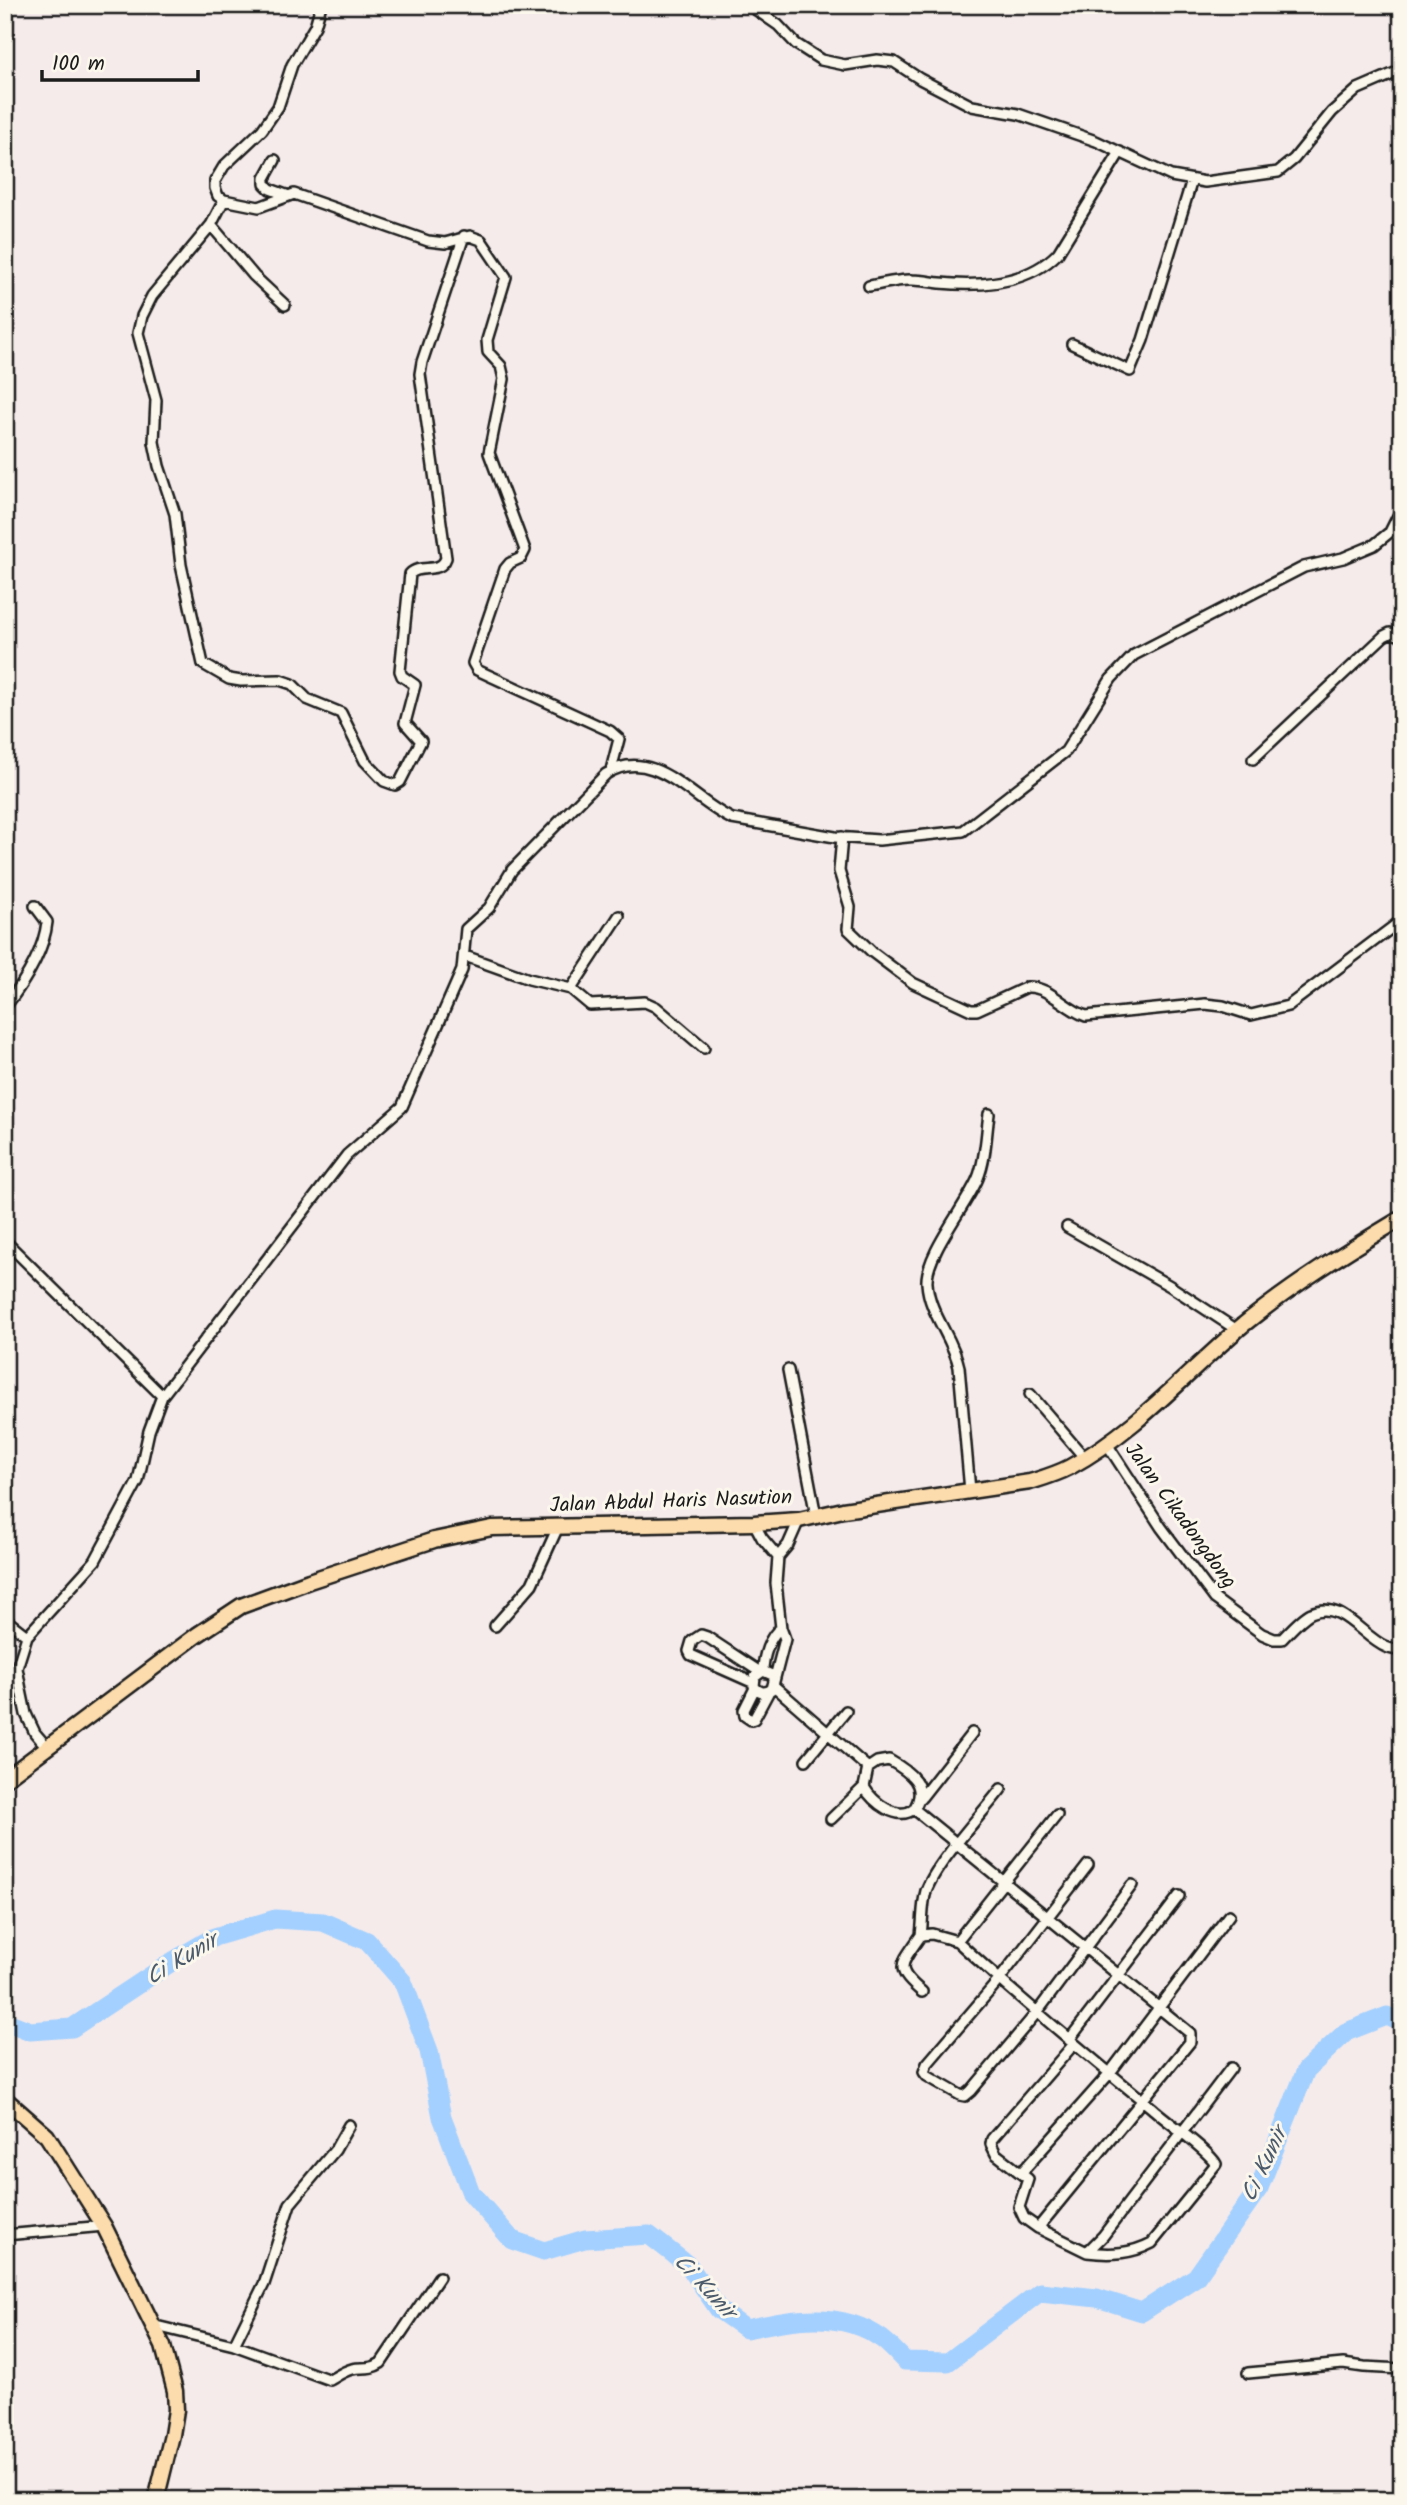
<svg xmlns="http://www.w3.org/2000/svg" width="1407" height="2505" viewBox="0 0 1407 2505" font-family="Kalam,sans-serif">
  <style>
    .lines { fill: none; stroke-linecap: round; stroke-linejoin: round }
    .river { stroke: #a3d0fe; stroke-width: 19 }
    .street-casing { stroke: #1c1c1c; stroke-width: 14 }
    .primary-casing { stroke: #1c1c1c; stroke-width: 19 }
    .street { stroke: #fbf7ec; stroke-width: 9 }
    .primary { stroke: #fcdcac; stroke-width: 14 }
    .labels { text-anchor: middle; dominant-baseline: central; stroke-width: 6; stroke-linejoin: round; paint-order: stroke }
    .street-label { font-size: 21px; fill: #1c1c1c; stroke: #fbf7ec }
    .water-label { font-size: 23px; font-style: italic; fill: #4b5b6b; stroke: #fbf7ec }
  </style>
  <rect width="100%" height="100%" fill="#f6ebeb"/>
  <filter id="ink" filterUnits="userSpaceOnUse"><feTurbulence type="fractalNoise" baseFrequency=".0143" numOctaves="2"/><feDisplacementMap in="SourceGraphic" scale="14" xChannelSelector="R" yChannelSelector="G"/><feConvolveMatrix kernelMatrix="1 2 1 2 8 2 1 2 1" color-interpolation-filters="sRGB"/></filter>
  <g filter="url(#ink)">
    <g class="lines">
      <path class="river" d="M 5,2021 L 30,2031 L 72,2028 L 170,1963 L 214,1937 L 275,1919 L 323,1922 L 367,1941 L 403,1982 L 429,2051 L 442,2117 L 471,2193 L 512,2240 L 544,2251 L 585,2239 L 649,2235 L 689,2266 L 719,2310 L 746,2329 C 793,2319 840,2309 882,2339 C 890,2345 898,2354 905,2361 L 948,2362 L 1040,2292 L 1097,2298 L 1142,2312 L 1196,2277 L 1259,2188 L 1306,2070 L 1346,2032 L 1387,2016 L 1402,2023"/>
      <g class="street-casing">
        <path id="street" d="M 321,5 L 315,26 L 292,65 L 278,107 L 262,130 L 224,166 L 215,181 L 215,188 L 218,196 L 224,200 L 259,207 L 294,194 L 428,241 L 445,243 L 470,236 L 481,240 L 506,277 L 487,340 L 488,352 L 501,366 L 504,379 L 489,453 L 525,550 L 521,558 L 510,563 L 505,569 L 473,663 L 477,670 L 610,731 L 619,739 L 611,770
          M 749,5 L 778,25 L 796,44 L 821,60 L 845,65 L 877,60 L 894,62 L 920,79 L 972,106 L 1018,114 L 1096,141 L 1171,176 L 1205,182 L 1278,172 L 1294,159 L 1332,112 L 1358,89 L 1402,70
          M 275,160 L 265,178 L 265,184 L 270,189 L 289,196
          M 224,200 L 211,225 L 152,296 L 142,316 L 138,333 L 156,400 L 154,442 L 159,466 L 175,514 L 181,565 L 203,664 L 229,679 L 241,681 L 280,680 L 292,684 L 307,699 L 341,713 L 365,761 L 384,781 L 395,785 L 400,782 L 421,741 L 405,723 L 415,685 L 402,676 L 400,671 L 410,574 C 420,563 440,575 446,558 L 420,374 L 422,362 L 464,236
          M 211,225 L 254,276 L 285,305
          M 869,286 C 883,284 899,279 912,280 C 922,280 931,282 940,283 C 981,287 1028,284 1058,253 L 1120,152
          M 1072,344 L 1130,371 L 1143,340 L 1192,180
          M 1253,759 L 1384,636 L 1390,633 L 1402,636
          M 842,837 L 839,871 L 850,907 L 848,929 L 872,952 L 913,983 L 971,1010 L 977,1010 L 1027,987 C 1049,986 1065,1009 1086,1016 L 1205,1004 L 1223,1006 L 1251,1015 L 1288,1006 L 1402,920
          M 465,956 L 529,979 L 571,989 L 590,1005 L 645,1002 L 656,1007 L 704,1048
          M 571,989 L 619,916
          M 5,1007 C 23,984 44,952 47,922 L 35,906
          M 1067,1227 L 1170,1286 L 1237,1330
          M 5,1241 L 162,1396
          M 788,1370 L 816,1516
          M 1030,1394 L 1084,1457
          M 1107,1444 L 1161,1527 L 1215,1599 L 1262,1634 L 1274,1639 L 1282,1639 C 1290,1631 1301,1618 1311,1613 C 1341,1599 1361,1636 1386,1647 C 1390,1649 1397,1650 1402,1651
          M 970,1491 L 959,1367 C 953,1337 929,1314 927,1283 C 925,1255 967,1205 978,1178 C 986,1158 986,1135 989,1114
          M 754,1523 L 762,1538 L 778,1557
          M 5,1619 L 27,1636
          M 495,1626 L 532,1584 L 558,1527
          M 763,1671 C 763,1658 769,1636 781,1628
          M 774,1679 L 772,1675 L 763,1671 L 755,1677 L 754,1686 C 759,1693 765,1694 772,1689 L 785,1639 L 781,1628 L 776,1583 L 778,1557 L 788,1545 L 799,1520
          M 754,1683 L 691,1655 L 689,1651 L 692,1641 L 701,1635 L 707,1637 L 760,1672
          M 774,1686 L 868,1768 L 877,1762 L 889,1760 C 910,1772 929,1785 914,1809 L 1190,2033 L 1190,2042 L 1038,2228 L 1087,2252
          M 755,1688 L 744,1710 L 745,1716 L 751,1720 L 754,1719 L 769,1691
          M 47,1747 L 35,1733 L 26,1714 L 21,1690 L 17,1668 L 27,1636 L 95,1561 L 138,1481 L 149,1431 L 162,1396 L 347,1155 L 402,1107 L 462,970 L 466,929 L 489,908 L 512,870 L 606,774 C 654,744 692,801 732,819 L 835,837 L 879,840 L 963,831 L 1066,751 L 1111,679 L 1134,655 L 1304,567 L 1343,558 L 1374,545 L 1390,532 L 1402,508
          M 806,1760 L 846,1711
          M 868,1768 L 864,1787 C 873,1802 897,1822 914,1809
          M 921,1798 L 972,1733
          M 1057,1815 L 957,1941 C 1020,1999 1086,2054 1152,2108 C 1165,2120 1209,2151 1216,2164 L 1152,2243 C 1131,2254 1111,2255 1087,2252 L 1103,2236 L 1231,2068
          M 831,1819 L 864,1787
          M 1088,1865 L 999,1980 L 927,2064 L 924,2072 L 927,2076 L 960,2095 L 965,2096 L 971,2091 L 1038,2011 L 1132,1885
          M 921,1935 C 923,1921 922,1905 926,1891 C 936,1863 982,1814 1001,1789
          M 922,1992 C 892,1967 902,1964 921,1935 L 932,1934 L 957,1941
          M 1069,2040 L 1179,1896
          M 1021,2173 L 1109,2074 L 1229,1915
          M 1038,2228 L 1024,2218 L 1019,2207 L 1028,2179 L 996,2154 L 991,2144 L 992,2139 L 1074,2044
          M 5,2235 L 104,2226
          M 152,2325 L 234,2345 L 330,2380 C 337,2376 344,2371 352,2369 C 364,2367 370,2370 381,2363 L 439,2277
          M 234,2345 L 264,2284 L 290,2204 L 335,2150 L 349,2125
          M 1248,2373 L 1343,2364 L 1364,2367 L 1402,2369"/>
      </g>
      <g class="primary-casing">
        <path id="primary" d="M 5,1779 L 197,1635 L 241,1606 L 309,1581 L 434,1540 L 492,1528 L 754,1523 L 799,1520 L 843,1510 L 1030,1482 C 1043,1478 1057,1474 1070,1467 C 1136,1431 1185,1374 1243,1325 C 1292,1285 1347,1251 1402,1218
          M 5,2099 L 47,2136 L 104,2226 L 163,2346 L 175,2391 L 176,2410 L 172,2435 L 156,2500"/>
      </g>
      <use href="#street" class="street"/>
      <use href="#primary" class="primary"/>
    </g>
  </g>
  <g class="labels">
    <g class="street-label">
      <text transform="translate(671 1502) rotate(-2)">Jalan Abdul Haris Nasution</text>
      <text transform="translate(1180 1516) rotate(54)">Jalan Cikadongdong</text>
    </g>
    <g class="water-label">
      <text transform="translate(182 1960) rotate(-31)">Ci Kunir</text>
      <text transform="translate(1265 2165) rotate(-65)">Ci Kunir</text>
      <text transform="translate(704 2287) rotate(47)">Ci Kunir</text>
    </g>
  </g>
  <rect width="1407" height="2505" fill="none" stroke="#fbf7ec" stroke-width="28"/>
  <rect x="14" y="14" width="1379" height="2477" fill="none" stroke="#1c1c1c" stroke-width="2.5" filter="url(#ink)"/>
  <path d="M42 70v10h156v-10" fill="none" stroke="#1c1c1c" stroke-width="3.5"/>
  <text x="52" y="70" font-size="21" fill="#1c1c1c" stroke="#fbf7ec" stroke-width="5" paint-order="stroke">100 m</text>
</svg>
